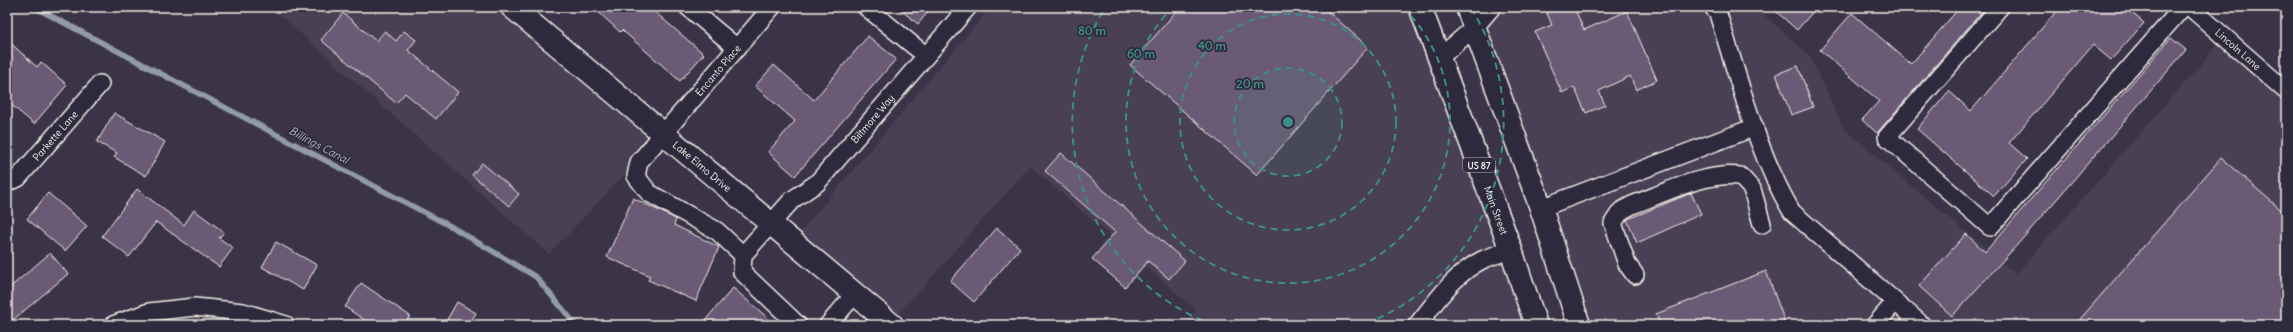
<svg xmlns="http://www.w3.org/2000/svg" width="2293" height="332" viewBox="0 0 2293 332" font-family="Delius,sans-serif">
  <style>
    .built { fill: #493f55 }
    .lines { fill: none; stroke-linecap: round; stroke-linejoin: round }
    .stream { stroke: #929ca7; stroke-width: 5.5 }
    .building { fill: #6b5a74; stroke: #f4f1e8 }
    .minor-casing { stroke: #f4f1e8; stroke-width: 20 }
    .major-casing { stroke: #f4f1e8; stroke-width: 25 }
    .minor { stroke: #2f2a3d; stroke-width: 17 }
    .major { stroke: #2f2a3d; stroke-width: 22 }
    .ring { fill: none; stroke: #3d8f86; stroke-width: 2; stroke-dasharray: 7 5 }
    .labels { text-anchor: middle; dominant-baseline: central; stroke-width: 3.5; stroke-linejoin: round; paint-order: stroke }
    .shield { fill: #2f2a3d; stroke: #b9b5b5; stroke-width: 1 }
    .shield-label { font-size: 9px; font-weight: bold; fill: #f4f1e8 }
    .street-label { font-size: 10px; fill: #f4f1e8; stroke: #2f2a3d }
    .water-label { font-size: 11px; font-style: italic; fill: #b3b9bd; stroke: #2f2a3d }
    .centre { fill: #3d8f86; stroke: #2f2a3d; stroke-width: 2 }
    .ring-label { font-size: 12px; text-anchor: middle; font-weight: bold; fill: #3d8f86; stroke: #2f2a3d; stroke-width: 3.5; stroke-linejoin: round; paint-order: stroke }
  </style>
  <rect width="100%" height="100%" fill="#3b3448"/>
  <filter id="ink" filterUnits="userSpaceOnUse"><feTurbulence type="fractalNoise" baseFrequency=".025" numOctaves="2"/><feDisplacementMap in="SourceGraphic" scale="8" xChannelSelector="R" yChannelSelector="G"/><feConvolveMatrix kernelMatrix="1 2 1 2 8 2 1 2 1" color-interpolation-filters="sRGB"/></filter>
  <g filter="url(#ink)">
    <path class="built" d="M 271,7 L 512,7 L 663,134 L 549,254 Z
      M 991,7 L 1417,7 L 1533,325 L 1184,325 L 1196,310 L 1030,166 L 890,324 L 792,242 Z
      M 1467,7 L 1755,7 L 1810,56 L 1844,129 L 2016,274 L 2225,37 L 2286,92 L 2286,325 L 1579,325 Z"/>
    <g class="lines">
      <path class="stream" d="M 34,7 L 452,227 L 536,277 L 576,325"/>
    </g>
    <path class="building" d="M 593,7 L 649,7 L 704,54 L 680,81 L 622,30 L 620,32 Z
      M 897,7 L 932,7 L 918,24 Z
      M 1180,7 L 1323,7 L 1368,47 L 1257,175 L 1130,65 Z
      M 1556,7 L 1574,7 L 1584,30 L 1627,11 L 1657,80 L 1636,90 L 1630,76 L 1599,91 L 1605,105 L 1586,113 L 1574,87 L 1562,93 L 1535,32 L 1552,25 L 1546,11 Z
      M 1771,7 L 1817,7 L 1797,30 Z
      M 1960,7 L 1986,7 L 1877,133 L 1862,120 L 1879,101 L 1820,50 L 1852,13 L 1911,64 Z
      M 2060,7 L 2125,7 L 2144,23 L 2111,60 L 2093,45 L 2009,143 L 2027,159 L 1994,196 L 1917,129 L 1949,91 L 1971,111 Z
      M 343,13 L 376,41 L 385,31 L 396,41 L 404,31 L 416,40 L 408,50 L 458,92 L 436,119 L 405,93 L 396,103 L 321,40 Z
      M 868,36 L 896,59 L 795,176 L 768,152 L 795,121 L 755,86 L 774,65 L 814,100 Z
      M 2171,38 L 2186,50 L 2017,245 L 1952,316 L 1919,286 L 1966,234 L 1985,252 Z
      M 7,40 L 37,67 L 41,62 L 67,85 L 34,124 L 7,101 Z
      M 1798,66 L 1813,107 L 1791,115 L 1776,74 Z
      M 114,113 L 165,142 L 146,176 L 114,157 L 117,153 L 97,142 Z
      M 1061,153 L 1185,261 L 1169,279 L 1148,261 L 1125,287 L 1092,259 L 1115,232 L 1045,171 Z
      M 2221,158 L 2286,214 L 2286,325 L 2075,325 Z
      M 482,163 L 519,194 L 509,206 L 472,175 Z
      M 137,189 L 184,225 L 194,210 L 224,232 L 219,238 L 233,248 L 219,267 L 156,222 L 129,257 L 102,236 Z
      M 48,193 L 87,226 L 65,251 L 27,219 Z
      M 1691,193 L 1701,214 L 1637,243 L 1627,220 L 1628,219 Z
      M 633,198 L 676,219 L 674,225 L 719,247 L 696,301 L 648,280 L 650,276 L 607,257 Z
      M 997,228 L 1020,248 L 974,302 L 950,281 Z
      M 276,242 L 317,265 L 303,290 L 262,267 Z
      M 50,253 L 68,274 L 7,325 L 7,290 Z
      M 1766,271 L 1786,325 L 1660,325 L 1656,314 Z
      M 361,283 L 410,316 L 404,325 L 372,325 L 345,307 Z
      M 733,288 L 776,325 L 701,325 Z
      M 457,302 L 476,313 L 469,325 L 444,325 Z"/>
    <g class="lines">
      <g class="minor-casing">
        <g id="minor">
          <path d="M 688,7 L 737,48"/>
          <path d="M 866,7 L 925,55"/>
          <path d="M 1713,7 L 1718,14 C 1739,79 1757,153 1792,212 L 1922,325"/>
          <path d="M 2000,7 L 1887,137 L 1990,227 L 2183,7"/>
          <path id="s1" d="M 2190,7 L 2286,91"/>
          <path d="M 1439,58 L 1475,27 L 1492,7"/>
          <path id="s2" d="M 7,182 L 18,178 L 100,84"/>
          <path d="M 1541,208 L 1755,127"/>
          <path id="s3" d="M 743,255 L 717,231 L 649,193 L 636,176 L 639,162 L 772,7"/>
          <path d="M 1635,275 L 1627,264 L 1613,223 L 1621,211 L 1632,205 C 1665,193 1704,172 1740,176 L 1752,189 L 1762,224"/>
          <path d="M 113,325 L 149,312 L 195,307 L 243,312 L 286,325"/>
          <path id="s4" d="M 798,325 L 742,272 L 743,255 L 792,200 L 817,183 L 968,7"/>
          <path d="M 828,325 L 855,294"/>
          <path d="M 1417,325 C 1436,302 1454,274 1482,260 C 1491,256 1501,253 1511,250"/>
          <path d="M 1875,325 L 1895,302"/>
        </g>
      </g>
      <g class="major-casing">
        <g id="major">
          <path id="s5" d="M 512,7 L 892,325"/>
          <path id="s6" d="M 1420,7 L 1511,250 L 1536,325"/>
          <path d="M 1467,7 L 1541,208 L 1579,325"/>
        </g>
      </g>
      <use href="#minor" class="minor"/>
      <use href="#major" class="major"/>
    </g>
  </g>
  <circle cx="1288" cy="122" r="54" fill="#3d8f86" fill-opacity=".12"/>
  <g class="ring">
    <circle cx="1288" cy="122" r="54"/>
    <circle cx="1288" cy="122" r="108"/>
    <path d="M1403 7A162 162 0 1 1 1173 7"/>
    <path d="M1214 325A216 216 0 0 1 1105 8M1471 8A216 216 0 0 1 1362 325"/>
  </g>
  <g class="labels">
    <rect class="shield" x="1463" y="158" width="32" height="14" rx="3"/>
    <g class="shield-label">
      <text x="1479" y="165">US 87</text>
    </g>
    <g class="street-label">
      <text stroke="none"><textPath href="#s1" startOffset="64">Lincoln Lane</textPath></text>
      <text stroke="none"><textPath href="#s3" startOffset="270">Encanto Place</textPath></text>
      <text stroke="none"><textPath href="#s4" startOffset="283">Biltmore Way</textPath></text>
      <text stroke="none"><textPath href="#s2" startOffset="68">Parkette Lane</textPath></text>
      <text stroke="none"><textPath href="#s5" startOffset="248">Lake Elmo Drive</textPath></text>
      <text stroke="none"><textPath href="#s6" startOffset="217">Main Street</textPath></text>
    </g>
    <g class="water-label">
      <text transform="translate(319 145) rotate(28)">Billings Canal</text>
    </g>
  </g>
  <circle cx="1288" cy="122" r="6" class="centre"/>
  <g class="ring-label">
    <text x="1092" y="35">80 m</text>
    <text x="1212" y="50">40 m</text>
    <text x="1141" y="58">60 m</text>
    <text x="1250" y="88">20 m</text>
  </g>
  <rect width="2293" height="332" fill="none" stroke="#2f2a3d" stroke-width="24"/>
  <rect x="12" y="12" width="2269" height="308" fill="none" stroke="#f4f1e8" stroke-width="1.5" filter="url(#ink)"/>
</svg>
